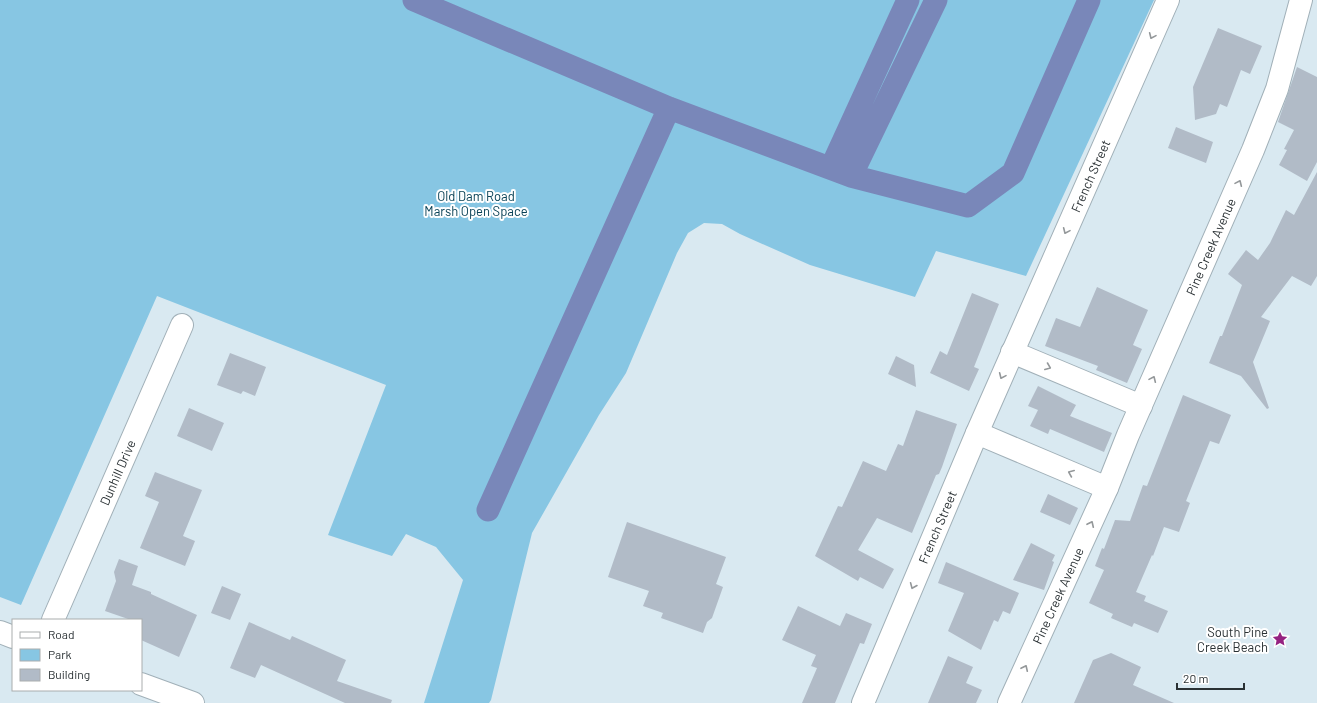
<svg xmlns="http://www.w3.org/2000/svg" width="1317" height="703" viewBox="0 0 1317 703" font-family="Barlow,sans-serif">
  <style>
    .green { fill: #87c6e3 }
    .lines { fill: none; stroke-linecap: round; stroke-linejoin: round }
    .canal { stroke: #7987b9; stroke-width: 23 }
    .building { fill: #b1bbc7 }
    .minor-casing { stroke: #a1b0b8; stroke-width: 24 }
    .minor { stroke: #fff; stroke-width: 22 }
    .oneway { stroke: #94989a }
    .labels { text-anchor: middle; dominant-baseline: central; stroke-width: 4; stroke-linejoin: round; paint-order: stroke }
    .street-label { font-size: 13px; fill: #2a3134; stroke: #fff }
    .park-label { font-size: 13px; fill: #084156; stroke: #fff }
    .poi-label { font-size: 13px; fill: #2a3134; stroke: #fff; text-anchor: end }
  </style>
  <rect width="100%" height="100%" fill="#d9e9f1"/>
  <path class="green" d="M 0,0 L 1154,0 L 1026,276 L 936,251 L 915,297 L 810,265 L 740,234 L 722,224 L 704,223 L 688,233 L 677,253 L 626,373 L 599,415 L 532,533 L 491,700 L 489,703 L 424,703 L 463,580 L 436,547 L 406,534 L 392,556 L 328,535 L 386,385 L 157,296 L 21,605 L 0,597 Z"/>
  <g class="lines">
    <path class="canal" d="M 414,0 L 669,108 L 851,176 L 968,206 L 1013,173 L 1089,0
      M 831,168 L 908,0
      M 851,176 L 936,0
      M 488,510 L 669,108"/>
  </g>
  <path class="building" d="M 1218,28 L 1262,46 L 1250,74 L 1241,70 L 1227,107 L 1220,104 L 1216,114 L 1195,120 L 1193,87 Z
    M 1297,67 L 1317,77 L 1317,162 L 1307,181 L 1279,165 L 1287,150 L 1284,149 L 1294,130 L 1278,122 Z
    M 1176,127 L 1213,142 L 1206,163 L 1168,148 Z
    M 1317,172 L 1317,276 L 1311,286 L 1292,276 L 1261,317 L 1270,321 L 1253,362 L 1269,408 L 1267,409 L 1241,376 L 1209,363 L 1220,336 L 1222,336 L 1242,285 L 1228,274 L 1246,250 L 1258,260 L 1270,243 L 1286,210 L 1294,215 Z
    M 1097,287 L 1148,310 L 1133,345 L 1142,349 L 1127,383 L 1096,370 L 1098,366 L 1045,346 L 1056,318 L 1080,327 Z
    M 972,293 L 999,304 L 974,367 L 979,369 L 969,391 L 930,373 L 940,351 L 947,355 Z
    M 230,353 L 266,367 L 255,396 L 243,391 L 241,394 L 217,385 Z
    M 896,356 L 914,365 L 916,387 L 888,374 Z
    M 1038,386 L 1076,405 L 1070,416 L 1112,433 L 1104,452 L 1050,429 L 1048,434 L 1030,426 L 1038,410 L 1028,406 Z
    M 1183,395 L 1231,415 L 1219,444 L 1210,441 L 1186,501 L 1190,503 L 1179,532 L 1164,527 L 1153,556 L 1152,555 L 1136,592 L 1146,596 L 1144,601 L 1168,611 L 1158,633 L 1134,623 L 1132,627 L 1111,618 L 1113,614 L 1089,603 L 1104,570 L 1095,566 L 1102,548 L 1104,549 L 1115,520 L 1130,521 L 1143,485 L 1147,486 Z
    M 189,408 L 224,423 L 212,451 L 177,436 Z
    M 916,410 L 957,424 L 942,467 L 939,474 L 936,475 L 912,533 L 877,518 L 858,550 L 894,569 L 883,589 L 860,577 L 858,581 L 815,556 L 838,506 L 842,507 L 863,461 L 886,471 L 898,444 L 903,446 Z
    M 155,472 L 202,490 L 183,536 L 195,541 L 185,566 L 140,548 L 159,502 L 145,496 Z
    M 1048,494 L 1078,508 L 1070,525 L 1040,512 Z
    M 627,522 L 726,557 L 716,584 L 723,587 L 712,618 L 707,622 L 703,633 L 661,618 L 663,613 L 643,606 L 649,591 L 608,577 Z
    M 1031,543 L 1055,555 L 1052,561 L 1054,562 L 1044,590 L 1013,580 Z
    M 119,559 L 138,566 L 132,585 L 151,592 L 151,594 L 197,615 L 179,657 L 141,640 L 141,620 L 131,620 L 105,611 L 116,581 L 114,572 Z
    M 946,562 L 1019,593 L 1010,614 L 1003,611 L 998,622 L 994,620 L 981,650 L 948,631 L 964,593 L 938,583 Z
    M 222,586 L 241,594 L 230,620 L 211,613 Z
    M 798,606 L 840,626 L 846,613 L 872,624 L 864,644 L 860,643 L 835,703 L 802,703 L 817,668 L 811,666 L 816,655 L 782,640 Z
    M 249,622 L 290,640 L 292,636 L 346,660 L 337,681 L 392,700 L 391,703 L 345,703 L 261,665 L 255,678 L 230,668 Z
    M 1111,653 L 1141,667 L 1133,685 L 1174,703 L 1074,703 L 1093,660 Z
    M 948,656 L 973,667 L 966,683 L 982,690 L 976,703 L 928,703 Z"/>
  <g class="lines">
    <g class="minor-casing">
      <g id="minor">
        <path d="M 1012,352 L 1141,406"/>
        <path d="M 977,433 L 1107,488"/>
        <path id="s1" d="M 53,620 L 182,325"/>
        <path d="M 0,632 L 13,637"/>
        <path d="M 141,684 L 193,703"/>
        <path id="s2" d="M 863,703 L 977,433 L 1168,0"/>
        <path id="s3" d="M 1009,703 L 1107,488 L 1128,435 L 1253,150 L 1277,89 L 1301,0"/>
      </g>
    </g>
    <use href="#minor" class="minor"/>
  </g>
  <defs><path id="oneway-chevron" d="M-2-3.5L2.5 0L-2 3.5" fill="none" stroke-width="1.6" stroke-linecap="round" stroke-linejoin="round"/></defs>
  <g class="oneway">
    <use href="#oneway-chevron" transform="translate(1152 36) rotate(114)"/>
    <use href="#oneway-chevron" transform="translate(1239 183) rotate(-66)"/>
    <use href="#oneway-chevron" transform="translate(1066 231) rotate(114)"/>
    <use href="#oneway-chevron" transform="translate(1048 367) rotate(22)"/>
    <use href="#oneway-chevron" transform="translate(1002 376) rotate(114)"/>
    <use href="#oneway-chevron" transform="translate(1153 379) rotate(-66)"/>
    <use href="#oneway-chevron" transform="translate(1071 473) rotate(-157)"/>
    <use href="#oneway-chevron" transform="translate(1091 524) rotate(-65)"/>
    <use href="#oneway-chevron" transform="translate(913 586) rotate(113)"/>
    <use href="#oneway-chevron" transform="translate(1025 668) rotate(-65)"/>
  </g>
  <defs>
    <g id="sight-bare" transform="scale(1.2)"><path d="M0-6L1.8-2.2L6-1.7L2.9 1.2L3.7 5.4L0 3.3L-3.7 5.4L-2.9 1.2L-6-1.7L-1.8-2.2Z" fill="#952381" stroke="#fff" stroke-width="2.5" paint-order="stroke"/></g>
  </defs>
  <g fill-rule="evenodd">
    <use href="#sight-bare" x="1280" y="639"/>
  </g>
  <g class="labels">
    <g class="street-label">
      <text stroke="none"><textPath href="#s2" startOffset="574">French Street</textPath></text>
      <text stroke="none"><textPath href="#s3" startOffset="499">Pine Creek Avenue</textPath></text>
      <text stroke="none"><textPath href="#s1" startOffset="161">Dunhill Drive</textPath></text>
      <text stroke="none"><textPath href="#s2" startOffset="191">French Street</textPath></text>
      <text stroke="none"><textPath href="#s3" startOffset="118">Pine Creek Avenue</textPath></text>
    </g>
    <g class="park-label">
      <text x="476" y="196">Old Dam Road<tspan x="476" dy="15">Marsh Open Space</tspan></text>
    </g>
    <g class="poi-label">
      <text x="1268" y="632">South Pine<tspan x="1268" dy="15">Creek Beach</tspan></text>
    </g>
  </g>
  <rect x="12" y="619" width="130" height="72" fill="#ffffff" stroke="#aaadae"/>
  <rect x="20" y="632" width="20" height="6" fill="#ffffff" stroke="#aaadae"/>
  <text x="48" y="639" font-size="12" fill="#2a3134">Road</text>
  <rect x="20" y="649" width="20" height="12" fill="#87c6e3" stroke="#aaadae"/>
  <text x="48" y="659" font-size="12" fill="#2a3134">Park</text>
  <rect x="20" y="669" width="20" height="12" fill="#b1bbc7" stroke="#aaadae"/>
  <text x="48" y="679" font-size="12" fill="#2a3134">Building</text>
  <path d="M1177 683v6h67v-6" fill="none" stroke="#2a3134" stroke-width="2"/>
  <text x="1183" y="683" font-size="12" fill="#2a3134" stroke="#ffffff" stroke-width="3" paint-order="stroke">20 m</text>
</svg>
